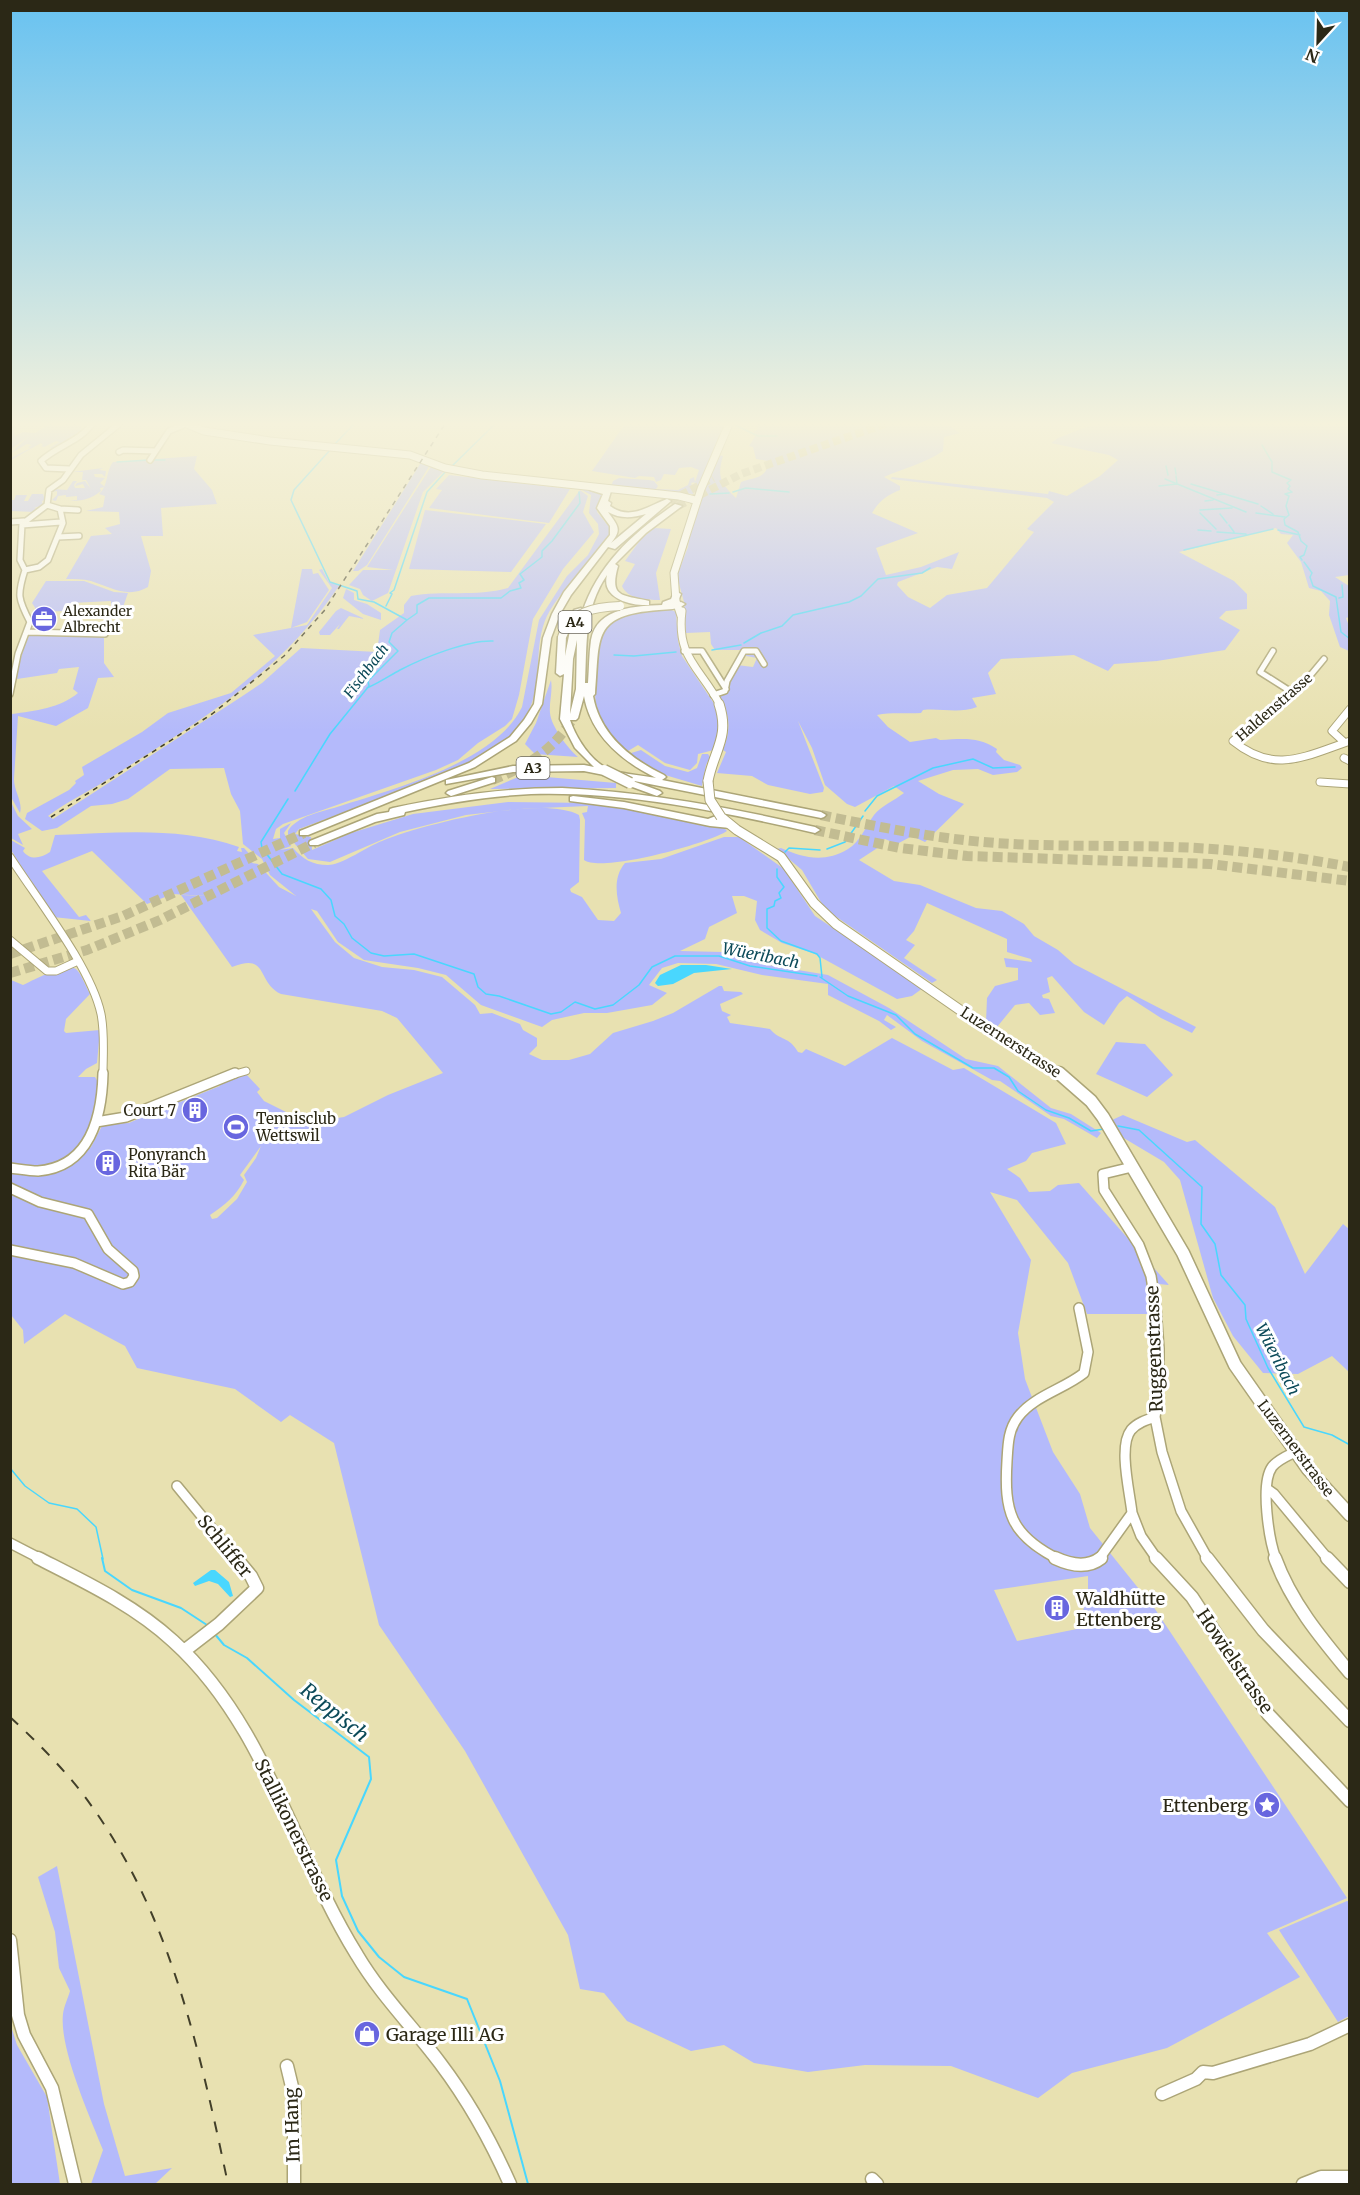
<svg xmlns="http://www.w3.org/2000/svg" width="1360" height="2195" viewBox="0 0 1360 2195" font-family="Merriweather,serif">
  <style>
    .green { fill: #b4bafb; fill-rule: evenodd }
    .water { fill: #49d7fe }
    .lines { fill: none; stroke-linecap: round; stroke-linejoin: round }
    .stream-far1 { stroke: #49d7fe; stroke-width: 1.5 }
    .stream { stroke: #49d7fe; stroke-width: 2 }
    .highway-tunnel-far1 { stroke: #c2bc92; stroke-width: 8; stroke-dasharray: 8 4; stroke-linecap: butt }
    .highway-tunnel { stroke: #c2bc92; stroke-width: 10; stroke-dasharray: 10 5; stroke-linecap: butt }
    .minor-far3-casing { stroke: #aca577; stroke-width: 8 }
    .minor-far2-casing { stroke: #aca577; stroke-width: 9 }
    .minor-far1-casing { stroke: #aca577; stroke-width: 12 }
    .minor-casing { stroke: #aca577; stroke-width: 15 }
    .major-far2-casing { stroke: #aca577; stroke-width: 9 }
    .major-far1-casing { stroke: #aca577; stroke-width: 11 }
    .major-casing { stroke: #aca577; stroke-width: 15 }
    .highway-casing { stroke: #aca577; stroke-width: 3 }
    .minor-far3 { stroke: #fff; stroke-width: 5 }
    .minor-far2 { stroke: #fff; stroke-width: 7 }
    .minor-far1 { stroke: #fff; stroke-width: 9 }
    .minor { stroke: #fff; stroke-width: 12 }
    .major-far2 { stroke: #fff; stroke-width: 7 }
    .major-far1 { stroke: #fff; stroke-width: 9 }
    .major { stroke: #fff; stroke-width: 12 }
    .highway { fill: #fff; fill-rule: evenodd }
    .rail-far1 { stroke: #423f29; stroke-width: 1.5; stroke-dasharray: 5 5; stroke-linecap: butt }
    .rail { stroke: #423f29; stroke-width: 2; stroke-dasharray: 11 11; stroke-linecap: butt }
    .major-bridge-casing { stroke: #aca577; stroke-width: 11; stroke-linecap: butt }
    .highway-bridge-far1-casing { stroke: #aca577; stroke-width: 10; stroke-linecap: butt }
    .highway-bridge-casing { stroke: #aca577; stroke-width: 13; stroke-linecap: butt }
    .major-bridge { stroke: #fff; stroke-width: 9 }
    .highway-bridge-far1 { stroke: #fff; stroke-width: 8 }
    .highway-bridge { stroke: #fff; stroke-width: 10 }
    .labels { text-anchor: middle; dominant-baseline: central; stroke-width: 6; stroke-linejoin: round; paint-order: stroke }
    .far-poi-label { font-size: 14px; fill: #2b2816; stroke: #fff; text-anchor: start }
    .shield { fill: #fff; stroke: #6b685c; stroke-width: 1.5 }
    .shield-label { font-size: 14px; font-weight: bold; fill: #2b2816 }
    .far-water-label { font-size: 14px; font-style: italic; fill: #0c4a59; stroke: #fff }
    .far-street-label { font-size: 14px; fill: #2b2816; stroke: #fff }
    .street-label { font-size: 15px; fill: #2b2816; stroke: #fff }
    .poi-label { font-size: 15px; fill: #2b2816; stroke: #fff; text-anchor: start }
    .water-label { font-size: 16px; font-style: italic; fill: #0c4a59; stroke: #fff }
    .near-street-label { font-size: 18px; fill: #2b2816; stroke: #fff }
    .near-poi-label { font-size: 18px; fill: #2b2816; stroke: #fff; text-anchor: start }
    .near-water-label { font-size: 20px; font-style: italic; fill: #0c4a59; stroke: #fff }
  </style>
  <rect width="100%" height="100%" fill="#e8e1b1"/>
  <path class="green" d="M 11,424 L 20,424 L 14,430 L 15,436 L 23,432 L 35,433 L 50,424 L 63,426 L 67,424 L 82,424 L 78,437 L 55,449 L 50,448 L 60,442 L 56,441 L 44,447 L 41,446 L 43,445 L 41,443 L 11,460 L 11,458 L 31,448 L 28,447 L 32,445 L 27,444 L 11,453 L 28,437 L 11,449 Z
    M 625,424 L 727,424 L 706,472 L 693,494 L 581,485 L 582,484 L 592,486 L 587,484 L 612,484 L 613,481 L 619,478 L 649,480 L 654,481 L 658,486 L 656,489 L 610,487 L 678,490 L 688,485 L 690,479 L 694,477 L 695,482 L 691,483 L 693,488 L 699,470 L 691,467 L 679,468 L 675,475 L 664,474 L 661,480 L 656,482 L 654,477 L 639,476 L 635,478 L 592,471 Z
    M 757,424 L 946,424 L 960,433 L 944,437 L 943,451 C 924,464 904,468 884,477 L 900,486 L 900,490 C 887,495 879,501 872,513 L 918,533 L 876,548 L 886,575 L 921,567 L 959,552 L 952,569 L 937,567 L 898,582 L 897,585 L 908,597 L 930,608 L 947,595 L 987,588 L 1034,532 L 1027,529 L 1054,502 L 1047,498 L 891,479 L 892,477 L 1048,494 L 1049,491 L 1067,496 L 1100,476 L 1118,460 L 1109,455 L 1051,443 L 1058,438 L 1094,424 L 1235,424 L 1231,426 L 1240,424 L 1349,424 L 1349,575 L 1335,577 L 1349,586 L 1349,617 L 1346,618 L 1349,626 L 1349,651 L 1340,647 L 1329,615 L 1330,601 L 1321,591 L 1309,588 L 1301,562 L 1287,543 L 1293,535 L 1281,534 L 1276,528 L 1179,552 L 1234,581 L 1247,594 L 1247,609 L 1226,611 L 1219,618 L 1240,630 L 1225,650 L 1157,661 L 1114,664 L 1108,671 L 1074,655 L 1001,659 L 988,673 L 996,694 L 972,698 L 977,707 C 959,714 941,708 923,710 L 921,713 C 906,714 891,712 877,715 L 888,727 L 910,742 L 936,738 L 940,740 C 962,739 978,736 997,749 L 996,752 L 1004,760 L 1020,765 L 1022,768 L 1017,772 L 993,775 L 978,769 L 953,770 L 918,781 L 939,794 L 964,804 L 925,842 L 912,836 L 897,844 L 885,839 L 878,842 L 882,845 L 859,860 L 894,881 L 920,885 L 976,908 L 1002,911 L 1024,924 L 1034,936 L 1058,950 L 1074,964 L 1196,1027 L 1192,1033 L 1161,1018 L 1127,996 L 1119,1003 L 1104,1025 L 1084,1012 L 1052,976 L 1047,978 L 1050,992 L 1042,995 L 1043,998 L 1049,999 L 1055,1013 L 1040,1015 L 1029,1003 L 1015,1005 L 997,1027 L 986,1022 L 987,998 L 995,986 L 1018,980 L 1018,968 L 1006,967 L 1004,958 L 1032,962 L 1031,959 L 1007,952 L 1007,939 L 927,903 L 914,931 L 906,940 L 915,945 L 904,958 L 937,980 L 932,983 L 825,909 L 802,870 L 777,849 L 781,848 C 803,858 825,863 848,849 C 860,842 866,826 874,815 C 881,806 895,800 904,793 L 894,786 L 855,807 L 847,804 L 825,785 L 812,748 L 798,721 L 824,788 L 823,792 L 810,794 L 768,785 L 752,776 L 717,773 L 726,752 L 723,750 C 731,730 731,714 718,696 L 727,691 L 737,665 L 753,667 L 757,658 L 741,655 L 743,653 L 760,653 L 746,647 L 741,650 L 715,650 L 711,644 L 710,632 L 686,633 L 684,602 L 677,576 L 688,547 L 691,528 L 718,455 L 723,456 C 717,476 720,483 736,498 L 741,482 C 756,477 766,479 769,461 L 756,459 L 753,447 L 749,446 L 756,435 L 754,432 L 758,429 Z
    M 197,456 L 194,469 L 212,490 L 217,504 L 161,508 L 163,536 L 141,536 L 151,571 L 148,587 C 128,599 110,587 91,581 C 83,579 74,579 66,579 L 91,536 L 112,534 L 105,528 L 120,524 L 119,512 L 86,511 L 103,507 L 105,496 L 99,494 C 109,485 105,473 113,462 Z
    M 422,461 L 430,465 L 367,565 L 358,571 L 353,571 Z
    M 432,465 L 445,470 L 423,492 L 388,593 L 372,601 L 363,595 L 360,589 L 349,585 L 363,570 L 393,570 L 367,567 Z
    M 103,468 L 99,470 L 106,471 L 105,477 L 102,474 L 94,474 L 95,477 L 105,478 L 100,483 L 105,487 L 100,488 L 101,491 C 91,499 82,501 70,501 L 77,500 L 77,496 L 66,497 L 66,495 L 58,496 L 56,501 L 52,500 L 57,495 L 57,491 L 51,492 L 53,489 L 67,490 L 73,481 L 77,481 L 74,485 L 75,488 L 85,488 L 83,484 L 75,486 L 77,483 L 85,481 L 91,489 L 86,480 L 82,480 L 83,472 L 72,472 Z
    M 449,475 L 570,489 L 549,523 L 429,508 L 442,490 L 436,489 Z
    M 580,489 L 603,493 L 597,512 L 610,528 L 610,533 C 594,564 563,585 547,616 C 533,645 543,682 529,710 C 506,758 435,778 388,796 C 358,807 329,818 299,829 L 295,834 L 311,837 L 312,850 L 351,833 L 413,814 L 508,802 L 591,803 L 634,809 L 723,827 L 727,831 C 707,844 601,873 584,860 L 585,820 L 582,813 L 587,812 L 588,806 L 518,809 L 466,815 L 400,832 L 330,862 L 308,859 L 288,836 L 288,831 C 297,816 321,812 337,807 C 393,789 495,763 522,707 L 539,620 L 567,576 L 588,555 L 599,534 L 598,524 L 589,513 L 591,495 Z
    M 580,490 L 588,496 L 583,512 L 594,532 L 563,569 L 533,619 L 519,695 L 512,719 L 505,726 L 478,743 L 458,760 L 436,770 L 283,824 L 276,829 L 273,839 L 280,838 L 280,829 L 291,823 L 284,833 L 291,846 L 280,850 L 293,848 C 303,859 312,865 328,865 C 342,865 368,846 382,841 C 421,825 542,794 579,815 L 580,820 L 579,882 L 570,889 L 571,892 L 582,897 L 598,920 L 614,921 L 621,913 C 616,896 613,877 625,863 L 661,859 L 724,837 L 739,837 L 784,869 L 815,916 L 923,988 L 912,996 L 897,999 L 813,953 L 782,943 L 760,930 L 755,920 L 757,901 L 744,896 L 732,896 L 737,913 L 709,927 L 705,939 L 680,951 L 723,952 L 762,964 L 828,975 L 889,1008 L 966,1059 L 998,1066 L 1051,1108 L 1071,1114 L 1101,1133 L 1097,1138 L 1064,1119 L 1051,1116 L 1000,1081 L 992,1080 L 922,1041 L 887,1015 L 884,1020 L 896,1027 L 891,1030 L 879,1021 L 828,995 L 828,984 L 762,975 L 716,964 L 678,963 L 662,968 L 649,985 L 667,993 L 652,1005 L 607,1013 L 584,1013 L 552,1020 L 542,1027 L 481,1005 L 446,975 L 418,968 L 364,960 L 338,942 L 317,911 L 311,909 L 335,942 L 354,958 L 382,967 L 414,970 L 442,977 L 475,1005 L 480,1014 L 492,1013 L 520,1024 L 523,1030 L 537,1038 L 537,1046 L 529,1054 L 542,1060 L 569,1060 L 590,1054 L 613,1033 L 653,1021 L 673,1013 L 719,986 L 722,986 L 724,991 L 741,992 L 743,994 L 720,1004 L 722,1011 L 731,1015 L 727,1017 L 730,1023 L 770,1029 C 780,1041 789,1036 798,1052 L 802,1053 L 806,1049 L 845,1066 L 892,1038 L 953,1070 L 964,1068 L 1056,1123 L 1066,1144 L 1032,1153 L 1026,1161 L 1007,1169 L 1020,1178 L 1029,1192 L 1050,1191 L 1058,1185 L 1079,1183 L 1169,1285 L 1150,1283 L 1151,1314 L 1087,1314 L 1068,1263 L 1017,1200 L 990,1192 L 1031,1260 L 1018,1333 L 1025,1379 L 1053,1452 L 1080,1494 L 1090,1528 L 1155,1609 L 1347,1898 L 1267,1933 L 1300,1977 L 1167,2048 L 1072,2073 L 1038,2098 L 951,2066 L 865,2065 L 808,2072 L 754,2063 L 724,2045 L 691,2051 L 627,2021 L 604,1993 L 580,1989 L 568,1935 L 465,1751 L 379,1625 L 334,1443 L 290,1415 L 281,1422 L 235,1389 L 137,1368 L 125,1346 L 65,1314 L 24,1344 L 23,1330 L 11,1315 L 11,980 L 23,985 C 33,980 67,962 76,969 C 81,973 86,987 90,994 L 66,1019 L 64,1031 L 66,1033 L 100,1030 L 97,1063 L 86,1069 L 78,1077 L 95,1077 L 98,1082 C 94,1119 96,1129 70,1158 L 75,1162 L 91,1147 L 103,1124 L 129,1123 L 174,1103 L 177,1098 L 180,1102 L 220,1086 L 218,1081 L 246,1074 L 260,1089 L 257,1092 L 264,1101 L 304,1121 L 312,1122 L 344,1117 L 388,1095 L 443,1073 L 397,1018 L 382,1011 L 281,994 C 256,982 269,952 232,967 L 181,895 L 206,896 L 173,894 L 147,904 L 92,851 L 42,871 L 79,917 L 86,915 L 91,921 L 53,917 L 11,850 L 11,840 L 25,848 L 23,851 C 30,861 41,858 50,852 L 55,835 C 116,833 180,826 239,847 L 237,851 L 242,852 L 241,848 L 244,848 L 254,859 L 252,863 L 258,864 L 279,887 L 296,896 L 270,875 L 262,859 L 243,844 L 240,811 L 231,794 L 224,768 L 170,769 L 128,799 L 112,804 L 91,806 L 57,828 L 42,831 L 25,819 L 27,813 L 69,790 L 76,783 L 75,781 L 84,775 L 82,767 L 142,732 L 168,713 L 231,693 L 275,656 L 253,635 L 307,625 L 332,588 L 319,570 L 322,569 L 329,582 L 339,586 C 278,676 199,721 110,778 C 90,791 66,802 48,816 L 53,819 L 238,699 L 262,683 L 301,648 L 377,652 L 380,630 L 404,613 L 404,605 L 411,596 C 443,590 476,597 508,588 ZM 261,1146 L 256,1158 L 244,1175 L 247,1182 L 237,1199 L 217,1218 L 212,1219 L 210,1215 C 225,1205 236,1196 244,1180 L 240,1175 ZM 1088,1576 L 1088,1595 L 1077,1629 L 1017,1641 L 994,1590 Z
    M 32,494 L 43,494 L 45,500 L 42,501 L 43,505 L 34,508 L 40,509 L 35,512 L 11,511 L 11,500 L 14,500 L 16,495 L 27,495 L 24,501 L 28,501 Z
    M 425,510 L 546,524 L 511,572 L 409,569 Z
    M 654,528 L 671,529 L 656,573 L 660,600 C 647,600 627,599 622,586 L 635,564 L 625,561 L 641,539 Z
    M 302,569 L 312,569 L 313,574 L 318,573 L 329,590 L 307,622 L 291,628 Z
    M 46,581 L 84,581 L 114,592 L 128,593 L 123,607 L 111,607 L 111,601 L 71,603 L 67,613 L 64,611 L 38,612 L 32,603 Z
    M 346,589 L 354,593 L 354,600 L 367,604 L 381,613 L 381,620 L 363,614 L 343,598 Z
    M 341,608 L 365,619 L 349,616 L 339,629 L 337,629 L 340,624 L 330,635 L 320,635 L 319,632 L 336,611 Z
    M 667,608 L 676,612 L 678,641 L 682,656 L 715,705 L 721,723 L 714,750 L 698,754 L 697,763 L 690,770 L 665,763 L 638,745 L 628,751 C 583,720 594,677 602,628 L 624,613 Z
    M 36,633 L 36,636 L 104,636 L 104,663 L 114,677 L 98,678 L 88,708 L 56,726 L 18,716 L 14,779 C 14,792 23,801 20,813 L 11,797 L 12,714 C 35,711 60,708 78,693 L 73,689 L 79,667 L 59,669 L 57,673 L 17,679 C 19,662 23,648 30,634 Z
    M 551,680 C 553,691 549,702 550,713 C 551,726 568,749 578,757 L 535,754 L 525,744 L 536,723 Z
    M 641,750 L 665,766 L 688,772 L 697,768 L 702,754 L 708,754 L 710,757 L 706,765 L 702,786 L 665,775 L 628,754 Z
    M 523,775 L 616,783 L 616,788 L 490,789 Z
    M 11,802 L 18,816 L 32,829 L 18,834 L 23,845 L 11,838 Z
    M 1116,1042 L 1145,1044 L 1173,1075 L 1147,1097 L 1096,1074 Z
    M 1123,1115 L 1187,1142 L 1195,1140 L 1275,1207 L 1305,1274 L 1343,1224 L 1349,1229 L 1349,1372 L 1332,1356 L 1298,1374 L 1263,1373 L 1233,1336 L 1213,1298 L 1180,1180 L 1164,1162 L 1122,1137 L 1112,1120 Z
    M 57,1866 L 104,2104 L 125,2176 L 172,2168 L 155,2184 L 91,2184 L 103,2150 C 90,2117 59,2048 63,2014 C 64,2006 68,1998 70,1991 L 59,1968 L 55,1932 L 38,1877 Z
    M 1347,1901 L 1350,1902 L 1349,2016 L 1338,2022 L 1279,1930 Z
    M 10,2023 L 17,2045 L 47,2097 L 60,2184 L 11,2184 Z"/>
  <path class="water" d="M 681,965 L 706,965 L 732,969 L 694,973 L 673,984 L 658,986 L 655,983 L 660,975 Z
    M 211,1570 L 215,1570 L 229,1582 L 233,1596 L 230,1597 L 218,1584 L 209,1581 L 195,1586 L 193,1583 Z"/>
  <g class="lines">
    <path class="stream-far1" d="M 733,424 L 758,436 L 777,436
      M 334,445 L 354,424
      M 1262,445 L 1272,462 L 1272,472 L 1291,480 L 1287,483 L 1290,486 L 1288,489 L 1292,492 L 1285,494 L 1289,496 L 1286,506 L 1289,515 L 1284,519 L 1285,525 L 1298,532 L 1301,541 L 1307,546 L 1304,555 L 1300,557 L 1302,560
      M 153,460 L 165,460
      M 117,462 L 149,460
      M 1166,466 L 1168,475
      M 451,467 L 495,424
      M 1175,468 L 1176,474
      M 1165,479 L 1246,512
      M 1191,484 L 1258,504
      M 1159,486 L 1177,484 L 1176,476
      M 733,492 L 746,488 L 789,492
      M 710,494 L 729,493
      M 1217,495 L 1225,494
      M 1205,501 L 1213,500
      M 1261,506 L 1273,514
      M 1200,510 L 1232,508
      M 1200,513 L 1216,529
      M 1256,513 L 1285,517
      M 1220,514 L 1227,523
      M 1229,525 L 1234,532
      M 1198,530 L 1211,531
      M 1278,530 L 1300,535
      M 1217,532 L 1246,534
      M 1184,550 L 1273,529
      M 1304,562 L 1312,573 L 1310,577 L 1313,586 L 1336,597 L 1341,632 L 1350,639
      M 1339,598 L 1343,597 L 1342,585
      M 386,606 L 392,594 L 390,593 L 394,590 L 427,492 L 447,470
      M 407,620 L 417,613 L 417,605 L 429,598 L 501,598 L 510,591 L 521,588 L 519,583 L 524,580 L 520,574 L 542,557 L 542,551 L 552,541 L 580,503 L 579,492
      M 744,643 L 761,633 L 782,626 L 793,615 L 849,602 L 861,596 L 878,579 L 922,573 L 930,568
      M 712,650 L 741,645
      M 614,655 L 634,656 L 676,652
      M 367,688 C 379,683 389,676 400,670 C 423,658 467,640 493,641
      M 295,791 L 330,734 L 369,686 L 368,681 L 398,651 L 389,642 L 392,633 L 407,620 L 374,602 L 358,599 L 357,591 L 330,582 L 291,500 L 294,490 L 330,450
      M 288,799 L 261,842 L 262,848 L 282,874 L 321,889 L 331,900 L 335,916 L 344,924 L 352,938 L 371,953 L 384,956 L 414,954 L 474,974 L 478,987 L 486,994 L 499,996 L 551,1014 L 561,1012 L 575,1002 L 595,1009 L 613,1005 L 639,985 L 652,967 L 675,956 L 719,956 L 750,966 L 817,976
      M 865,811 L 877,796 L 933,768 L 973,759 L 993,768 L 1015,767
      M 827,849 L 845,842 L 863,816
      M 785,852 L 789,848 L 820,850
      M 777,869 L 777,877 L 784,887 L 779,893 L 781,898 L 775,901 L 774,906 L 767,909 L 767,928 L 781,941 L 817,954 L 820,958 L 822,977
      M 820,977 L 848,996 L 896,1015 L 915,1034 L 973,1068 L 994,1068 L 1009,1077 L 1018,1091 L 1046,1110 L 1069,1118 L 1091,1131 L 1104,1129
      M 1118,1126 L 1139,1130 L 1202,1187 L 1201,1224 L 1215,1244 L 1221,1275 L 1245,1305 L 1246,1319 L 1268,1368 L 1304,1427 L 1332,1435 L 1350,1445
      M 10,1468 L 25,1486 L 49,1503 L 77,1509 L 96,1527 L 103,1559"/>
    <path class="stream" d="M 102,1558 L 105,1571 L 132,1590 L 181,1608 L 207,1625
      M 214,1633 L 224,1645 L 247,1658 L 294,1700 L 369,1757 L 371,1779 L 336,1860 L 342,1896 L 358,1931 L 379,1957 L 404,1977 L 467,1999 L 500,2081 L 528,2184"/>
    <path class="highway-tunnel-far1" d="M 670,501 L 713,478
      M 678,506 L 741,474 L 885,424"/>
    <path class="highway-tunnel" d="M 492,780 C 526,767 554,750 573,718
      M 821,815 C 879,827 937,839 996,843 C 1055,847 1115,845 1174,847 C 1233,849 1292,856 1350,867
      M 815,830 L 900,848 L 967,856 L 1210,864 L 1350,881
      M 10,954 L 123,916 L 304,833
      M 10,973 L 87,950 L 160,920 L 314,843"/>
    <g class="minor-far3-casing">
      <path id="minor-far3" d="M 119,452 L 123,450 L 155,451
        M 150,460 L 169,431 L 186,424
        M 69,469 L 46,468 L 41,461 C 57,446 79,442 92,424
        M 47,505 L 49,490 L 63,480 L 81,455 L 119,424
        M 60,509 L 78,510
        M 10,522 L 24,521
        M 22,525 L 61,522
        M 58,537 L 79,536
        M 25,570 L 39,567 L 48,560 L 63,523 L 60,509 L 47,505
        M 28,632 L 105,634
        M 684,651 L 702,651 L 726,689
        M 1273,651 L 1260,672 L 1290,691
        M 10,694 L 18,654 L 30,622 C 18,599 17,595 25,570 L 20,560 L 22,524 L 47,505
        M 713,695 L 725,691 L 727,681 L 744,651 L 756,651 L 764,664
        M 1275,705 L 1309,677 L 1324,659"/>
    </g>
    <g class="minor-far2-casing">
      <path id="minor-far2" d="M 1277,704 L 1233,741 C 1275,775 1305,756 1350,741
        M 1344,742 L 1332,731 L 1350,709
        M 1344,758 L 1350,761
        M 1320,782 L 1350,784
        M 10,857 C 37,899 91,967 101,1014 C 105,1034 103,1055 103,1075
        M 10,940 L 47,971 L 56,971 L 78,961
        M 232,1075 L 246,1071"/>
    </g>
    <g class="minor-far1-casing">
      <path id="minor-far1" d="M 96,1122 L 126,1117 L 235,1073
        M 1132,1167 L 1103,1174 L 1104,1190 L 1139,1245 L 1151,1276 L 1156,1308 L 1159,1349 L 1159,1390 L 1155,1417 L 1162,1452 L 1181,1511 L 1208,1559
        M 10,1168 C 19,1169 29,1171 38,1171 C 90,1167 102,1117 103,1073
        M 10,1188 L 40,1202 L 88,1214 L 108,1249 L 133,1271 L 134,1276 L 130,1282 L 123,1284 L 74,1263 L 10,1250
        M 177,1486 L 237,1559
        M 1267,1489 L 1274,1494 L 1328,1559
        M 1132,1513 L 1141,1536 L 1157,1559
        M 10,1543 L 41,1559
        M 1058,1559 C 1010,1535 1004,1511 1007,1461 C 1008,1445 1008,1430 1018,1417 C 1034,1396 1064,1389 1084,1373 L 1088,1352 L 1079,1308
        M 1099,1559 L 1132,1513 C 1130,1493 1118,1446 1131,1430 C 1137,1423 1146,1420 1155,1417
        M 1276,1559 C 1269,1540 1260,1484 1272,1467 C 1277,1460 1287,1456 1295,1452"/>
    </g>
    <g class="minor-casing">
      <path id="minor" d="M 38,1558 C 85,1582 134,1605 173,1641 C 266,1725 293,1852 357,1955 C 380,1994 413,2027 440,2063 C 468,2100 491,2141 510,2184
        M 1055,1558 C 1070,1565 1087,1569 1101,1558
        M 1156,1558 L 1192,1597 L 1268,1714 L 1350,1801
        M 1207,1558 L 1263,1630 L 1350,1721
        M 1275,1558 C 1291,1602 1320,1637 1350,1673
        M 1327,1558 L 1350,1582
        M 184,1651 L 219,1624 L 257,1588 L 251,1576 L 236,1558
        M 10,1940 L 18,2015 L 24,2035 L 52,2088 L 75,2184
        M 287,2066 L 294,2095 L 294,2184
        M 1162,2094 L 1196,2079 L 1203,2072 L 1213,2073 L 1310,2044 L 1350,2025
        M 872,2179 L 877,2184
        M 1303,2184 L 1321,2177 L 1350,2177"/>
    </g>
    <g class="major-far2-casing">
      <path id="major-far2" d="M 187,424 L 204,431 L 270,441 L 410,455 L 445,468 L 482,475 L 679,496 L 695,500
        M 682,611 C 676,658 701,668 720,705
        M 681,616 L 676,601 L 674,573 L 701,489 L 729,424"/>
    </g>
    <g class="major-far1-casing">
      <path id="major-far1" d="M 708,781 C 714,750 730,737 719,704
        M 721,817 L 737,830 L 781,857 L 814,903 L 836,924 L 960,1010 L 1061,1075"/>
    </g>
    <g class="major-casing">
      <path id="major" d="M 1059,1073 L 1091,1101 L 1103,1117 L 1183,1253 L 1235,1365 L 1308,1469 L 1350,1515"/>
    </g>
    <g class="highway-casing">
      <path id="highway" d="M 590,486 L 605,490 L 612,488 L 608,501 L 611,503 L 610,506 C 630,521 648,506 667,499 L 671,501 L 615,549 L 608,547 L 571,595 L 560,614 L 551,638 L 542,704 L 531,723 L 516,741 L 475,767 L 308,835 L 300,835 L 300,831 L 469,763 L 510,737 L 524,720 L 534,704 L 543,638 L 552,614 L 564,592 L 610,535 L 610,526 L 597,508 L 603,494 L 590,490 ZM 608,512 C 620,519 632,518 646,514 L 611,543 C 623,529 617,525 608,512 Z
        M 675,504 L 682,506 L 646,533 L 615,564 L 618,566 C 609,598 622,595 649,601 L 649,605 C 630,606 601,598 607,575 C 584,608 587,644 585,683 L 588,683 C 589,669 589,654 591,640 C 597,607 637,606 662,605 L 663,602 L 671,599 L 674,592 L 677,592 L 681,594 L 677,603 L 674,604 L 681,602 L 685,604 C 678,610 668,609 659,610 C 591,615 600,637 595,694 L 593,696 C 600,735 631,759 664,775 L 666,777 L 662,780 L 821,812 L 826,815 L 824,817 L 821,818 L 584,771 L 513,772 L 446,784 L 446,780 L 513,766 L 584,765 L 594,767 L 575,748 L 560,719 L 564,674 L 560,676 L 556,673 L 558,637 L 562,634 L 566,637 L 565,656 L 574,610 L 581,608 L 582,613 C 598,564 634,532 675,504 ZM 577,640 L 576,689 L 570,714 L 573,659 ZM 584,696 C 591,736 622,761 656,778 C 646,776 615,773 608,769 C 590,760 576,738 570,720 L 576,720 L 578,718 Z
        M 492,777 L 495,778 L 495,782 L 451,796 L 446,793 L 448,791 Z
        M 630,780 L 660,791 L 662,793 L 657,796 L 627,785 L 625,783 Z
        M 562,788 C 648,792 732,808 815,827 L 820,830 L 815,833 C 723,812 626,791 531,794 C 489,796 447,803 405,812 L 404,815 L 375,822 L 318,845 L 310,845 L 309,843 L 310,841 L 377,814 L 389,812 L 390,809 L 393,808 C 449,796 504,788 562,788 Z
        M 573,796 L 624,802 L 708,819 L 721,814 L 726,817 L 720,821 L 734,823 L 735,825 L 730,828 L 710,826 L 624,808 L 570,801 L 570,797 Z"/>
    </g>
    <use href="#minor-far3" class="minor-far3"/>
    <use href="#minor-far2" class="minor-far2"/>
    <use href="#minor-far1" class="minor-far1"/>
    <use href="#minor" class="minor"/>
    <use href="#major-far2" class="major-far2"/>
    <use href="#major-far1" class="major-far1"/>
    <use href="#major" class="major"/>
    <use href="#highway" class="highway"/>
    <path class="rail-far1" d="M 51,817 L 212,714 L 284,656 L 324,611 L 445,424"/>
    <path class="rail" d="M 10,1717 C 36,1741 61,1766 82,1793 C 169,1907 199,2047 228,2184"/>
    <g class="major-bridge-casing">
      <path id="major-bridge" d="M 708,781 L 710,800 L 721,817"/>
    </g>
    <g class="highway-bridge-far1-casing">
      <path id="highway-bridge-far1" d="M 562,637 C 571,611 595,607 620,606"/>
    </g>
    <g class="highway-bridge-casing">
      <path id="highway-bridge" d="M 604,770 L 630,783"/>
    </g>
    <use href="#major-bridge" class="major-bridge"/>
    <use href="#highway-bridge-far1" class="highway-bridge-far1"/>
    <use href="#highway-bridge" class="highway-bridge"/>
  </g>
  <linearGradient id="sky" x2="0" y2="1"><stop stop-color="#68c2f1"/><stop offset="0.58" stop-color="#f5f2dc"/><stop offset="1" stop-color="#f5f2dc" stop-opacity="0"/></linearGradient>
  <rect width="1360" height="731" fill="url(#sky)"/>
  <defs>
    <g id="office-disc" transform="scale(1.35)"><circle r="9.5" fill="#6866df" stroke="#fff"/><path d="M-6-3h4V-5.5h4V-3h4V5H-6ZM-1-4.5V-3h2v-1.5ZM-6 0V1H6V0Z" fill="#fff"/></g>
    <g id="building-disc" transform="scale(1.35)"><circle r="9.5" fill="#6866df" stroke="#fff"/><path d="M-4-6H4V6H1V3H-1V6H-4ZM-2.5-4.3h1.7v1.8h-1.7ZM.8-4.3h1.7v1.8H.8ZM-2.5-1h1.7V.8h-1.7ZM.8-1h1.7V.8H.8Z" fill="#fff"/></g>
    <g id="stadium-disc" transform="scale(1.35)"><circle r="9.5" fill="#6866df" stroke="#fff"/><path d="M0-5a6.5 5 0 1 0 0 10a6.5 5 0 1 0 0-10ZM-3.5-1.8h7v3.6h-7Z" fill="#fff"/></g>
    <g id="sight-disc" transform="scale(1.35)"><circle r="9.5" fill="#6866df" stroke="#fff"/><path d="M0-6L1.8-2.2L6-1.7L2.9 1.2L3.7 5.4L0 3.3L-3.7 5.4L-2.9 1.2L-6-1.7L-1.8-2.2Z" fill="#fff"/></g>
    <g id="shop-disc" transform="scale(1.35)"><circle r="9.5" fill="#6866df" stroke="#fff"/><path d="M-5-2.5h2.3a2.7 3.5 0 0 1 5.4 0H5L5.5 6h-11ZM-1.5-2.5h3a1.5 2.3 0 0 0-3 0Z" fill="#fff"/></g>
  </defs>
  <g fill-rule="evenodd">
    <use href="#office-disc" x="44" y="619"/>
    <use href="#building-disc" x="195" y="1110"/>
    <use href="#stadium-disc" x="236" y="1127"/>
    <use href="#building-disc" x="108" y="1163"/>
    <use href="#building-disc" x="1057" y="1608"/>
    <use href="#sight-disc" x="1267" y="1805"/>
    <use href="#shop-disc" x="367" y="2034"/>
  </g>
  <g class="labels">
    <g class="far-poi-label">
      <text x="63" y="611">Alexander<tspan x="63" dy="16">Albrecht</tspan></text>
    </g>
    <g class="shield">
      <rect x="558.5" y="611" width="33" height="22" rx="4.5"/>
      <rect x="516.5" y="757" width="33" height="22" rx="4.5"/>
    </g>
    <g class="shield-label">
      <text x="575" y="622">A4</text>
      <text x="533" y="768">A3</text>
    </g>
    <g class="far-water-label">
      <text transform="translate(366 671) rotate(-53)">Fischbach</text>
    </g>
    <g class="far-street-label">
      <text transform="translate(1274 707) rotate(-41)">Haldenstrasse</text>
    </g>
    <g class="street-label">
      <text transform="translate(1011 1042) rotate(33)">Luzernerstrasse</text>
      <text transform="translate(1296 1448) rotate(53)">Luzernerstrasse</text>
    </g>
    <g class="poi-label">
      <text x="176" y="1110" text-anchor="end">Court 7</text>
      <text x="256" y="1118">Tennisclub<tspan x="256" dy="17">Wettswil</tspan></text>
      <text x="128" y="1154">Ponyranch<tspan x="128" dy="17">Rita Bär</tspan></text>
    </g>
    <g class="water-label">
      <text transform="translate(761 955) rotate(11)">Wüeribach</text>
      <text transform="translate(1278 1359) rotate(63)">Wüeribach</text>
    </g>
    <g class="near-street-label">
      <text transform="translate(1154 1349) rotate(-92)">Ruggenstrasse</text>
      <text transform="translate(225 1546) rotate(51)">Schliffer</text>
      <text transform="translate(1235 1661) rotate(56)">Howielstrasse</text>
      <text transform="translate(294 1830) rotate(64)">Stallikonerstrasse</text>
      <text transform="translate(292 2125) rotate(-92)">Im Hang</text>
    </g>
    <g class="near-poi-label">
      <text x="1076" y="1598">Waldhütte<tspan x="1076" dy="21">Ettenberg</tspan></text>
      <text x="1248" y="1805" text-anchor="end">Ettenberg</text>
      <text x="386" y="2034">Garage Illi AG</text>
    </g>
    <g class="near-water-label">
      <text transform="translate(335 1712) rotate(39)">Reppisch</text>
    </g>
  </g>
  <rect width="1360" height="2195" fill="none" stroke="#2b2816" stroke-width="24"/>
  <g transform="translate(1318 42) rotate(202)" stroke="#ffffff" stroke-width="4.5" paint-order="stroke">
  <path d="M0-4.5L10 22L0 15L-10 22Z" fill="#2b2816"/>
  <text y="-9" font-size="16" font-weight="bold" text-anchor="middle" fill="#2b2816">N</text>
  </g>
</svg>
